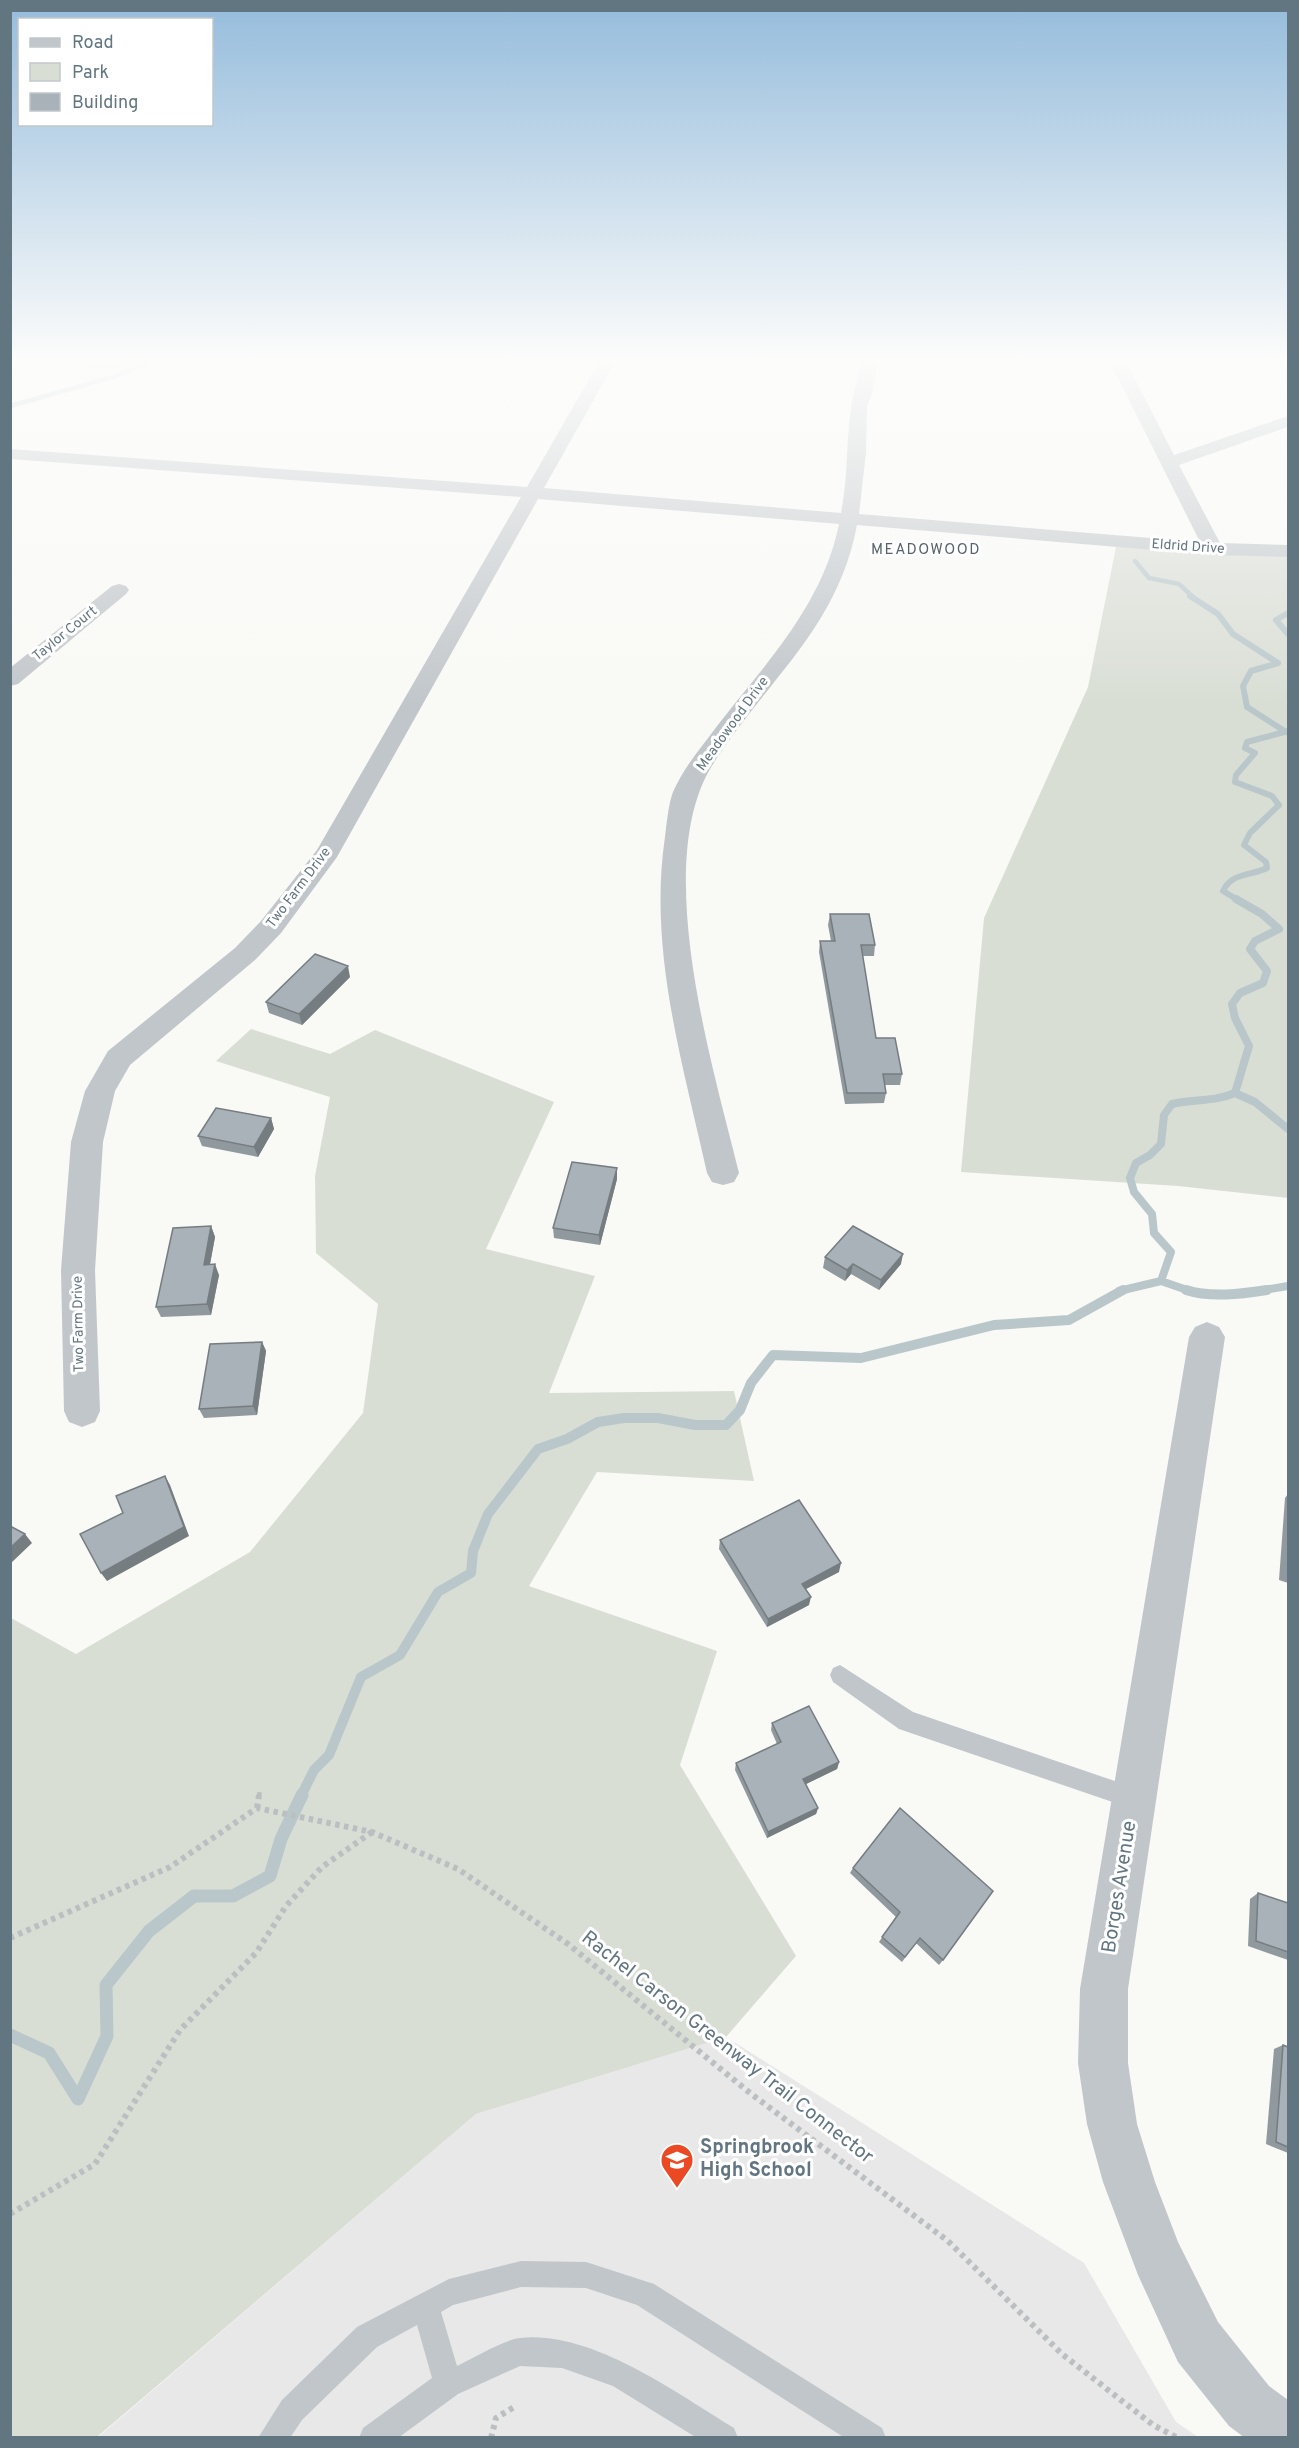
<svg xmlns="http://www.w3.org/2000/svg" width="1299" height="2448" viewBox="0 0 1299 2448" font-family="Overpass,sans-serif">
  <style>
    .built { fill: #e7e8e7 }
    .green { fill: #d9ded5 }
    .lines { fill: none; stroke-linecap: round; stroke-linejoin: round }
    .stream-far4 { stroke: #b9c7ca; stroke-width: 4.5 }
    .stream-far3 { stroke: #b9c7ca; stroke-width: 6 }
    .stream-far2 { stroke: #b9c7ca; stroke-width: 8 }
    .stream-far1 { stroke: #b9c7ca; stroke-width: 10 }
    .stream { stroke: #b9c7ca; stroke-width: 13 }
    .path-far1 { stroke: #bbbfc1; stroke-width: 4.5; stroke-dasharray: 4 4; stroke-linecap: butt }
    .path { stroke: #bbbfc1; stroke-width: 6; stroke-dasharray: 4.5 4.5; stroke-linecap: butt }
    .service { fill: #c1c6ca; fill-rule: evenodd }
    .minor { fill: #c1c6ca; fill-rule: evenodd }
    .wall { fill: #90999e }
    .shaded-wall { fill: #767d81 }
    .building { fill: #a8b2b8; stroke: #767d81; stroke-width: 1.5 }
    .labels { text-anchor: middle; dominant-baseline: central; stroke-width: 6; stroke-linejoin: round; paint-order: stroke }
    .far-street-label { font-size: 14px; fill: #627682; stroke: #fff }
    .far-neighbourhood-label { font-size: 15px; letter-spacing: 1.5px; fill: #55636d; stroke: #fff }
    .near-street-label { font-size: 20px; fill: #627682; stroke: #fff }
    .near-poi-label { font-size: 20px; font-weight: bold; fill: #627682; stroke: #fff; text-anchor: start }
  </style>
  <rect width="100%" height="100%" fill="#f9f9f6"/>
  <path class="built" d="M 726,2037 L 1084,2263 L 1176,2422 L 1198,2437 L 97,2438 L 476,2114 Z"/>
  <path class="green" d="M 1117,542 L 1213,549 L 1288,551 L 1288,1198 L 1178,1186 L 961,1172 L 984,918 L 1088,687 Z
    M 251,1029 L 330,1054 L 375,1030 L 554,1102 L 486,1249 L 595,1276 L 549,1393 L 734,1391 L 754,1481 L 597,1472 L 529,1586 L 717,1651 L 680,1765 L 796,1956 L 726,2037 L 476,2114 L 97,2437 L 11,2437 L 11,1618 L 76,1654 L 250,1552 L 363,1413 L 378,1304 L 316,1253 L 315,1176 L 330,1097 L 216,1061 Z"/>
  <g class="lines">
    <path class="stream-far4" d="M 10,406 L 113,377 L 150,362
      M 1135,561 L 1149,578 L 1179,584 L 1193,597"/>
    <path class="stream-far3" d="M 1190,596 L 1218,614 L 1233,634 L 1278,663 L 1251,671 L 1243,686 L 1247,707 L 1286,732
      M 1288,613 L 1276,620 L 1288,634
      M 1238,900 L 1223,891 C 1232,872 1251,876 1267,868 L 1266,862 L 1244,845 L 1250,833 L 1279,805 L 1272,796 L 1235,782 L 1236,775 L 1255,753 L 1245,748 L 1247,742 L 1288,731"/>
    <path class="stream-far2" d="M 1235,1093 L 1255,1102 L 1288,1129
      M 1161,1281 L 1190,1291
      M 1119,1291 L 1161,1281 L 1171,1252 L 1154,1233 L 1152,1214 L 1134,1192 L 1130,1178 L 1136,1163 L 1150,1155 L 1161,1144 L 1164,1115 L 1172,1104 C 1194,1099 1214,1102 1235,1093 L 1249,1046 L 1235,1018 L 1232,1004 L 1240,993 L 1263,983 L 1267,971 L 1250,949 L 1255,941 L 1279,929 L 1262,914 L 1236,899
      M 1258,1291 L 1288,1286"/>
    <path class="stream-far1" d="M 1186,1290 C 1211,1298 1241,1294 1267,1290
      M 301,1796 L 314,1770 L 329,1755 L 361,1677 L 400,1655 L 438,1592 L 471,1573 L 473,1551 L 488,1514 L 538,1449 L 567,1439 L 598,1422 L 624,1418 L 658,1418 L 695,1425 L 726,1425 L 740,1410 L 751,1383 L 773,1355 L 861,1358 L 994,1325 L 1069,1320 L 1123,1290"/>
    <path class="stream" d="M 10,2035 L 49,2053 L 78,2099 L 107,2036 L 106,1985 L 149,1931 L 194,1896 L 233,1896 L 270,1876 L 281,1839 L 302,1795"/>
    <path class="path-far1" d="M 259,1796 L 260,1790"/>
    <path class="path" d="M 257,1808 L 259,1795
      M 10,1938 L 170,1867 L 257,1808 L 372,1832 L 458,1869 L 568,1944 L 750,2093 L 948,2241 L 1062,2354 L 1153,2425 L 1178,2438
      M 10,2214 L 95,2164 L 180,2030 L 256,1953 L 286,1906 L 322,1867 L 372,1832
      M 491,2438 L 496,2418 L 514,2407"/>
    <path class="service" d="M 840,1665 L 913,1712 L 1141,1790 L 1144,1798 L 1141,1806 L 1133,1809 L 899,1729 L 833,1682 L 830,1675 L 833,1668 Z
      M 521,2261 L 586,2262 L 654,2284 L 882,2428 L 886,2438 L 845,2438 L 637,2305 L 586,2288 L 521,2287 L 453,2305 L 441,2312 L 457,2366 C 474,2358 503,2340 520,2338 C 591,2330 676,2393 734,2428 L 738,2438 L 697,2438 L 613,2386 L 562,2368 L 520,2366 L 458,2394 L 398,2438 L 359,2438 L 363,2428 L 432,2378 L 417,2325 L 377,2347 L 302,2420 L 290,2438 L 258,2438 L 282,2400 L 357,2327 L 449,2279 Z"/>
    <path class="minor" d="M 86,362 L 127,362 C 119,370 98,370 87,367 Z
      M 599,362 L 615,362 L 544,488 L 841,513 C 848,478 846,443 851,408 C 852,396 859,377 861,362 L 877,362 L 872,394 L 867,406 L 866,453 L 859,514 L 1200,542 L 1110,362 L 1126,362 L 1174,455 L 1288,416 L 1288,427 L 1179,465 L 1220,543 L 1288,545 L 1288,557 L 1213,555 L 857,525 C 838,628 765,682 713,764 C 650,863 713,1066 739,1173 L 734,1182 L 723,1185 L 712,1182 L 707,1173 C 683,1064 648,950 665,837 C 667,822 668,806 673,792 C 680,776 691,760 702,746 C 754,675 821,613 839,524 L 538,499 L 337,857 L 281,933 L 255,960 L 130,1065 L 115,1091 L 103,1142 L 95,1270 L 100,1411 L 95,1422 L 82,1427 L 69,1422 L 64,1411 L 61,1270 L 71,1142 L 85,1091 L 108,1051 L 235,948 L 261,921 L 317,850 L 521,497 L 10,459 L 10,449 L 527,487 Z
      M 119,584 L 126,586 L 129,590 L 126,594 L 18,684 L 10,686 L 10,668 L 112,586 Z
      M 1207,1322 L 1219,1327 L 1225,1337 L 1128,1989 L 1128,2063 L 1137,2124 L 1155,2182 L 1178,2242 L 1218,2322 L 1269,2386 L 1288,2400 L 1288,2438 L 1245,2438 L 1229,2426 L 1178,2362 L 1138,2275 L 1103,2182 L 1087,2124 L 1078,2063 L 1080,1989 L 1189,1337 L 1195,1327 Z"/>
  </g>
  <path class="wall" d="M 830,914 L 875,945 L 874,956 L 863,956 L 876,1038 L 902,1074 L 900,1085 L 885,1085 L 886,1093 L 884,1103 L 845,1104 L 819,952 L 820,941 L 831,941 L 828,925 Z
    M 350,977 L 302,1025 L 269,1013 L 266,1002 Z
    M 271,1118 L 274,1129 L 258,1157 L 202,1146 L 198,1136 Z
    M 617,1179 L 600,1245 L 554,1238 L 553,1228 Z
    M 211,1226 L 215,1237 L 210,1264 L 219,1275 L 211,1315 L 161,1317 L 156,1307 Z
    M 825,1257 L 901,1264 L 879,1290 L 851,1274 L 845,1281 L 823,1268 Z
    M 262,1342 L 266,1351 L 257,1415 L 204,1418 L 199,1409 Z
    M 1288,1494 L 1288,1583 L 1279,1580 L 1285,1498 Z
    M 720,1540 L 839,1572 L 806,1589 L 809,1605 L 767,1627 L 719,1549 Z
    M 772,1723 L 839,1762 L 837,1769 L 806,1784 L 818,1808 L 816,1814 L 767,1838 L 735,1770 L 736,1763 L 777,1744 L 771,1730 Z
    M 900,1808 L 943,1960 L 939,1965 L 916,1943 L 902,1962 L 879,1942 L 896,1917 L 850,1873 L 853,1868 Z
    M 1258,1893 L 1288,1903 L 1288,1960 L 1248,1946 L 1250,1899 Z
    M 1283,2045 L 1288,2047 L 1288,2153 L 1266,2144 L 1274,2049 Z"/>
  <path class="shaded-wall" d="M 348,966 L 350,977 L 302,1025 L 299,1014 Z
    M 271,1118 L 274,1129 L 258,1157 L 254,1147 Z
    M 617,1168 L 617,1179 L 600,1245 L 599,1235 Z
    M 211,1226 L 215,1237 L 208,1275 L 204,1265 Z
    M 903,1254 L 901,1264 L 879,1290 L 881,1280 Z
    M 215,1264 L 219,1275 L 211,1315 L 207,1304 Z
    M 853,1264 L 851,1274 L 845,1281 L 847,1270 Z
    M 262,1342 L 266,1351 L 257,1415 L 253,1406 Z
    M 165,1476 L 170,1485 L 189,1536 L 107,1581 L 101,1573 Z
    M 25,1534 L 32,1543 L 10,1564 L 10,1548 Z
    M 841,1563 L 839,1572 L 800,1592 L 802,1584 Z
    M 811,1597 L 809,1605 L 767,1627 L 768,1619 Z
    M 839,1762 L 837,1769 L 802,1786 L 803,1779 Z
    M 818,1808 L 816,1814 L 767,1838 L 768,1832 Z"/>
  <path class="building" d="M 830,914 L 869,914 L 875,945 L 861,945 L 876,1038 L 895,1038 L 902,1074 L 883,1074 L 886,1093 L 847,1093 L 820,941 L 835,941 Z
    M 315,954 L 348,966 L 299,1014 L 266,1002 Z
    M 216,1108 L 271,1118 L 254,1147 L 198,1136 Z
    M 572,1162 L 617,1168 L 599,1235 L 553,1228 Z
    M 211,1226 L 204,1265 L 215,1264 L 207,1304 L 156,1307 L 173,1228 Z
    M 853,1226 L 903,1254 L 881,1280 L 853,1264 L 847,1270 L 825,1257 Z
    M 262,1342 L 253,1406 L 199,1409 L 210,1344 Z
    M 165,1476 L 184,1527 L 101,1573 L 80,1534 L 123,1513 L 116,1496 Z
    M 799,1500 L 841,1563 L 802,1584 L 811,1597 L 768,1619 L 720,1540 Z
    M 10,1526 L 25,1534 L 10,1548 Z
    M 809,1706 L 839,1762 L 803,1779 L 818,1808 L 768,1832 L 736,1763 L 781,1742 L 772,1723 Z
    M 900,1808 L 993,1891 L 943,1960 L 920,1938 L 905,1957 L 882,1937 L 900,1912 L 853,1868 Z
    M 1258,1893 L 1288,1903 L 1288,1952 L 1256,1941 Z
    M 1283,2045 L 1288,2047 L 1288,2147 L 1276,2142 Z"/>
  <linearGradient id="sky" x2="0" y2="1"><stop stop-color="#95bcdc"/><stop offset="0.51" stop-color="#fcfcfb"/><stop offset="1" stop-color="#fcfcfb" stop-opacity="0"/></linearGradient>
  <rect width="1299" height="705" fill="url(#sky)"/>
  <defs>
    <g id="school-pin" transform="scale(1.725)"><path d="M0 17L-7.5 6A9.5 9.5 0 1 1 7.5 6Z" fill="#eb4924" stroke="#fff"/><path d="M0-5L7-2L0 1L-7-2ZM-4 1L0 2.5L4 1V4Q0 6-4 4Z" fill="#fff"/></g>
  </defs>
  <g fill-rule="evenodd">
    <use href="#school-pin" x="677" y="2160"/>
  </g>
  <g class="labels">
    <g class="far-street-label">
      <text transform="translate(1188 547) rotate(4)">Eldrid Drive</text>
      <text transform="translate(65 634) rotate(-39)">Taylor Court</text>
      <text transform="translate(733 724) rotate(-54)">Meadowood Drive</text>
      <text transform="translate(299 888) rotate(-53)">Two Farm Drive</text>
      <text transform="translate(79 1324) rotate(-91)">Two Farm Drive</text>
    </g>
    <g class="far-neighbourhood-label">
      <text x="926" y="550">MEADOWOOD</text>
    </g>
    <g class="near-street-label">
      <text transform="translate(1120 1887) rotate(-81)">Borges Avenue</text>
      <text transform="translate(727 2048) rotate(38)">Rachel Carson Greenway Trail Connector</text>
    </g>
    <g class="near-poi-label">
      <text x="700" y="2148">Springbrook<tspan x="700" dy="23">High School</tspan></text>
    </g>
  </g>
  <rect width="1299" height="2448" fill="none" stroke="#627682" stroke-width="24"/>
  <rect x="18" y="18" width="195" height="108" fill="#ffffff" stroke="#c0c8cd" stroke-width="1.5"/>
  <rect x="30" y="38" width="30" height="9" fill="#c1c6ca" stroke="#c0c8cd" stroke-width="1.5"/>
  <text x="72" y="48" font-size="18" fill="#627682">Road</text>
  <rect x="30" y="63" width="30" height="18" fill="#d9ded5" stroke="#c0c8cd" stroke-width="1.5"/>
  <text x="72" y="78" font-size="18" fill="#627682">Park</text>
  <rect x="30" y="93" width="30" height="18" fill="#a8b2b8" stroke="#c0c8cd" stroke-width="1.5"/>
  <text x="72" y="108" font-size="18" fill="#627682">Building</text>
</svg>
